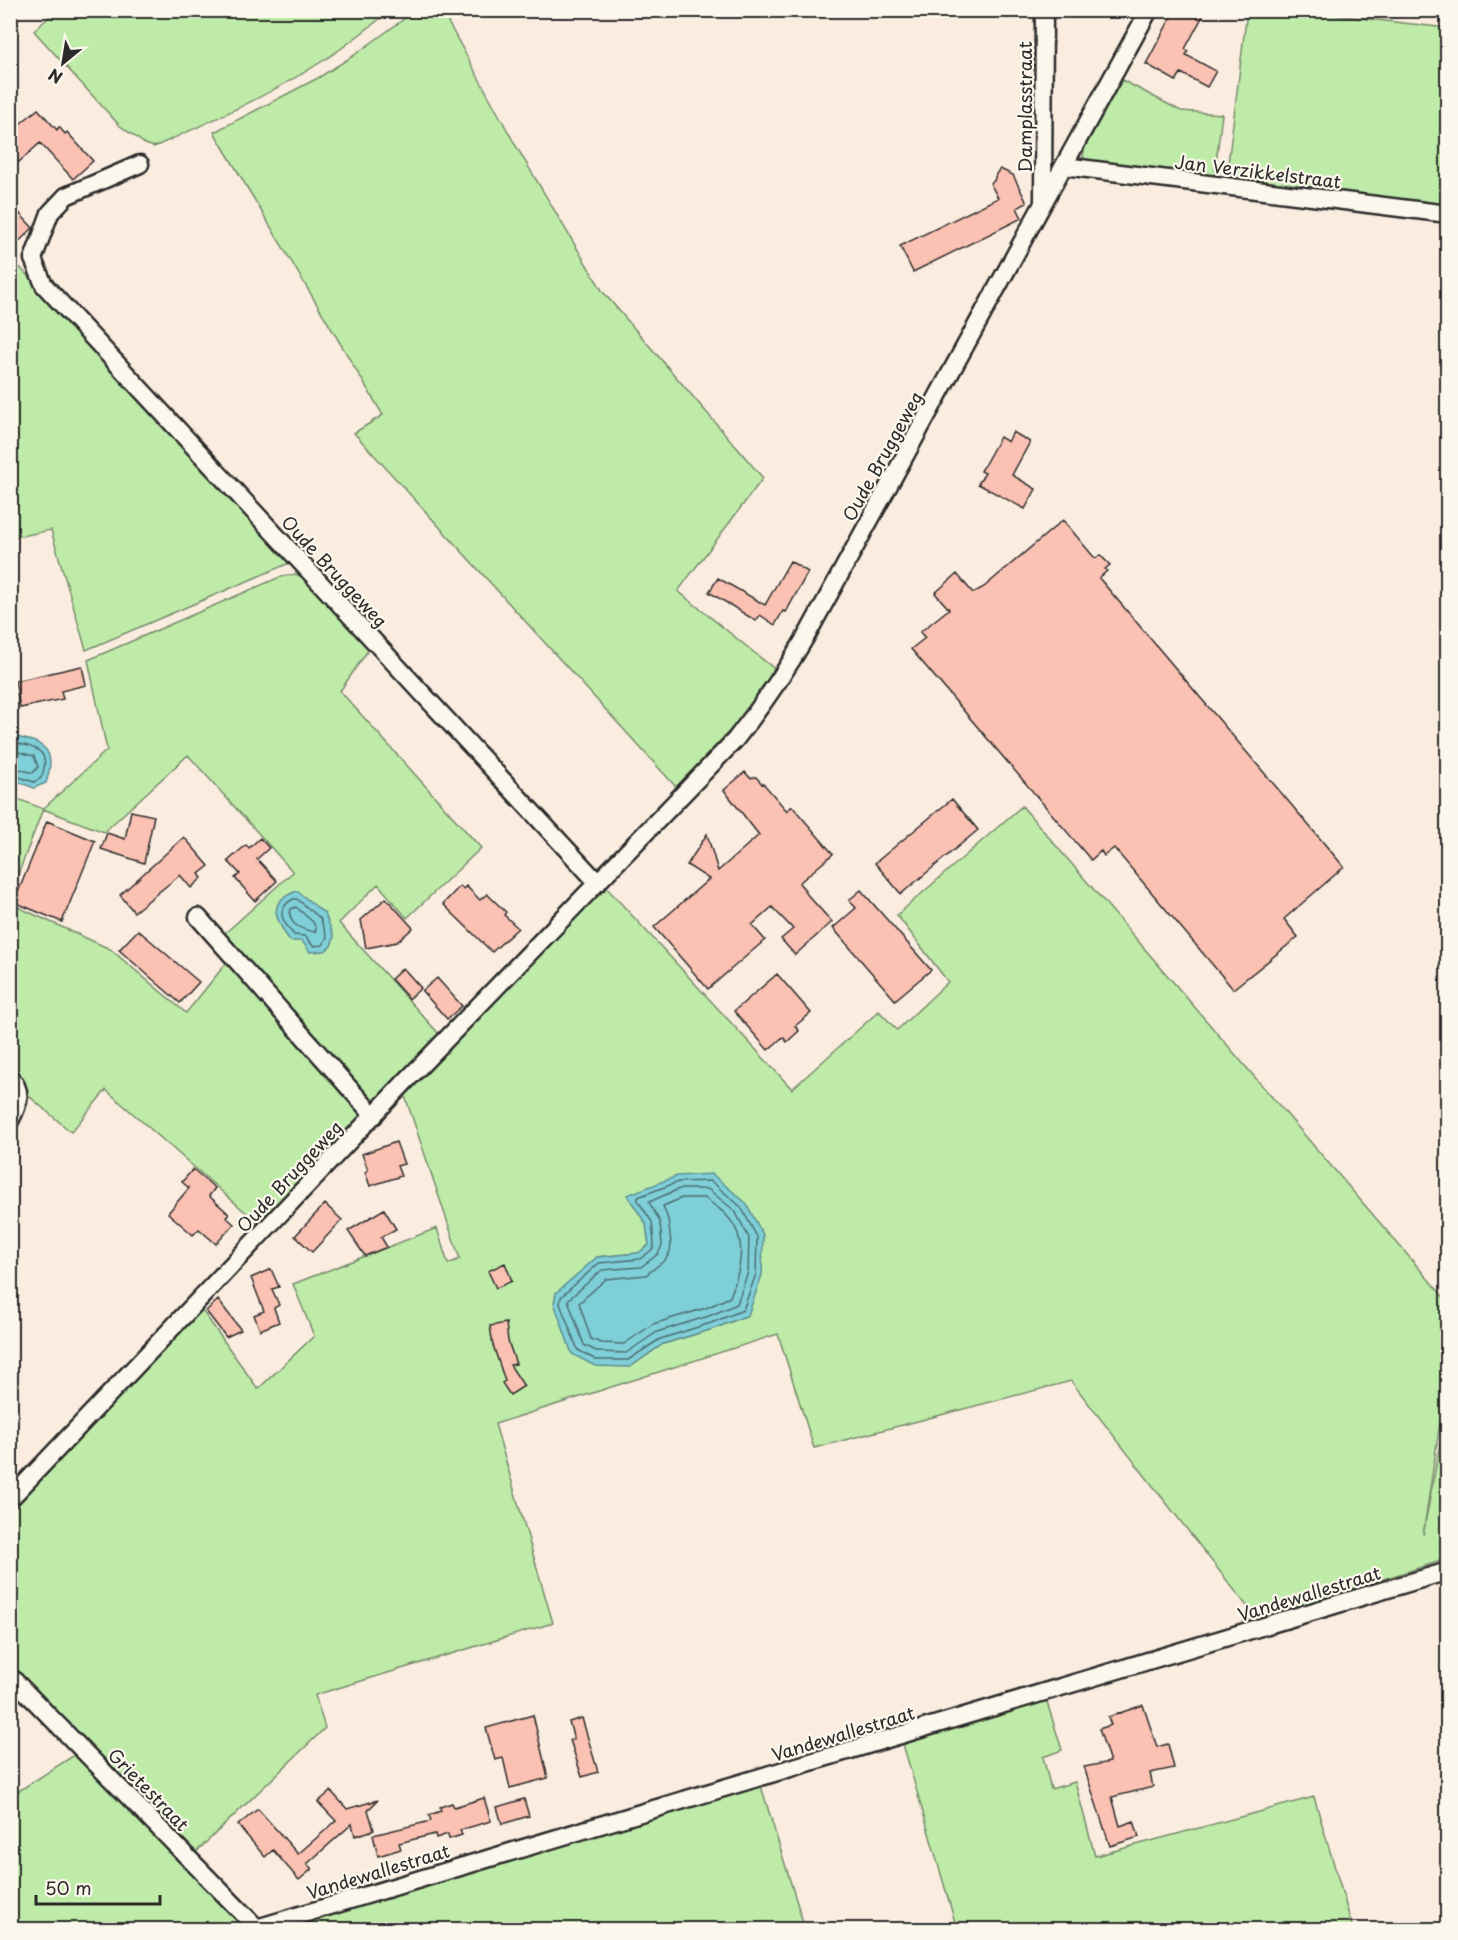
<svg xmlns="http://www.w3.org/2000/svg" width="1458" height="1940" viewBox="0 0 1458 1940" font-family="'Playpen Sans',sans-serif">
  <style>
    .green { fill: #bfeba8; stroke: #758b6a; stroke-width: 1.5; fill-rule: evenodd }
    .water { fill: #7fcfd8; stroke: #5d8d93; stroke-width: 1.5 }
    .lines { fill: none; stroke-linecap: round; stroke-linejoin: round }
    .shore { stroke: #4d6d70; stroke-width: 1.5 }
    .building { fill: #fbc1b2; stroke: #2b2b2b; stroke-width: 1.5 }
    .minor-casing { stroke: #2b2b2b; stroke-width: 21 }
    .minor { stroke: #fbf7ec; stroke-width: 16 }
    .labels { text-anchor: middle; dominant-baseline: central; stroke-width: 4.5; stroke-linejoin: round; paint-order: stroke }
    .street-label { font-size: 18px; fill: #2b2b2b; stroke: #fbf7ec }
  </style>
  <rect width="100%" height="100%" fill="#fbece0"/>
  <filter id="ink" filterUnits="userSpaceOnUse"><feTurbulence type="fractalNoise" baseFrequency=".0167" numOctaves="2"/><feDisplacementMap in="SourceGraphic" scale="12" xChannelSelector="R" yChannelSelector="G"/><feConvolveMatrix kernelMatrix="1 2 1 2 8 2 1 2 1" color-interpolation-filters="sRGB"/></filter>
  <g filter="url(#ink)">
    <path class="green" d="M 56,10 L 390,10 L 390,11 C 373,24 356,38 339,50 C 285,88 214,120 154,147 L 145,144 L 119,125 L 34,31 Z
      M 415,11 L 442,11 L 516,146 L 603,292 L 763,478 L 678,591 L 777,671 L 755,703 L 677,788 L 354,433 L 383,415 L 214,132 L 318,78 L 353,56 Z
      M 1247,11 L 1298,11 L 1447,28 L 1447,210 L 1226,180 Z
      M 1122,80 L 1181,111 L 1222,114 L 1214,179 L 1087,163 L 1083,156 L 1085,146 Z
      M 10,258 L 15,262 L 292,562 L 86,650 L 51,530 L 11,538 Z
      M 296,574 L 309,581 L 371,646 L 340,691 L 481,848 L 407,918 L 378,884 L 339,923 L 440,1035 L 373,1107 L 224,934 L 293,872 L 188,755 L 104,832 L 43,809 L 11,893 L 11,796 L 43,809 L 107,750 L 88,660 L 280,577 Z
      M 1022,806 L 1447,1301 L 1447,1377 L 1423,1535 L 1447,1406 L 1447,1559 L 1257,1619 L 1071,1381 L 814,1448 L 778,1334 L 495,1424 L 553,1623 L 315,1695 L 325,1728 L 194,1854 L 11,1670 L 10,1505 L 199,1306 L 258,1389 L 314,1336 L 293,1284 L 437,1228 L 448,1264 L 460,1259 L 405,1096 L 605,886 L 792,1089 L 879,1011 L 897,1030 L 948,982 L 897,915 ZM 646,1224 L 748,1315 L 713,1329 L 663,1344 L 630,1367 L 597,1257 L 639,1253 L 649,1245 Z
      M 11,904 L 110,949 L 186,1013 L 228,961 L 366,1115 L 259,1224 L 106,1090 L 71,1132 L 23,1091 L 11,1119 Z
      M 1046,1699 L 1062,1750 L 1043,1757 L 1051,1789 L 1075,1782 L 1095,1856 L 1314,1797 L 1353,1929 L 957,1929 L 903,1744 Z
      M 76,1754 L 241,1923 L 219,1930 L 11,1930 L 11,1796 Z
      M 761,1786 L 805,1929 L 285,1929 Z"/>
    <path class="water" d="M 11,736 C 42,742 58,747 46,783 L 34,788 L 11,779 Z
      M 297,891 L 325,914 L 334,937 L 331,946 L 325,951 L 310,952 L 302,941 L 290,941 C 275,919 266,902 297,891 Z
      M 712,1174 L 746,1203 L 763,1235 L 762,1275 L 748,1315 L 713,1329 L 663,1344 L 630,1367 L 595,1366 L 572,1354 L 554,1303 L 556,1293 L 597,1257 L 638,1253 L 649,1245 L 646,1224 L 627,1195 L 677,1176 Z"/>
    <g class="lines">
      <path class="shore" d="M 10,742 C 34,747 53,749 41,778 L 34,782 L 10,774
        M 10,750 L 34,756 L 38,767 L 33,773 L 10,766
        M 293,899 L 297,899 L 320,918 L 327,937 L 323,945 L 313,946 L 305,936 L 294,935 C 283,922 274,910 293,899 Z
        M 296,907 L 313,922 L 316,929 L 315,932 C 304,930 286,925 291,909 Z
        M 711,1181 L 741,1207 L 757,1237 L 756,1274 L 743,1310 L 711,1323 L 660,1339 L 628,1360 L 596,1360 L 578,1350 L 560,1304 L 561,1297 L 599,1263 L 640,1259 L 653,1249 L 654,1244 L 652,1222 L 638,1201 L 638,1197 L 678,1182 Z
        M 679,1189 L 708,1189 L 735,1211 L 749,1238 L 748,1272 L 737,1304 L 709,1316 L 657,1332 L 626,1353 L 598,1352 L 584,1345 L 568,1300 L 602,1270 L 641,1267 L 658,1254 L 662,1245 L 660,1222 L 649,1202 Z
        M 682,1198 L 705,1198 C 712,1204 721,1209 727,1216 C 749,1239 740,1271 730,1297 L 706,1308 L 653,1324 L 624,1344 L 601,1343 L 591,1339 L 579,1303 L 606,1279 L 646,1275 L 665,1260 L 670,1252 L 671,1243 L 668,1219 L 663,1206 Z"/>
    </g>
    <path class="building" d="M 1175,10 L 1206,10 L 1185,49 L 1188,51 L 1186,55 L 1216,71 L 1207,87 L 1181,73 L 1176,81 L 1146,64 Z
      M 38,109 L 57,130 L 59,127 L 65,134 L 67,132 L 93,161 L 73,179 L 40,143 L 10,170 L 10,132 Z
      M 1000,169 L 1013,175 L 1027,203 L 1017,208 L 1022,218 L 913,272 L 900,246 L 998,198 L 990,183 L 994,181 L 996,174 Z
      M 10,203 L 33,228 L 10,250 Z
      M 1013,432 L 1030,442 L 1012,475 L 1036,489 L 1025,509 L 978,484 L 985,473 L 981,471 L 1000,437 L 1008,442 Z
      M 1063,520 L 1093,556 L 1096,558 L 1100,555 L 1110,565 L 1105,569 L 1107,571 L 1099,578 L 1344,867 L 1284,919 L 1298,937 L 1233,989 L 1114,848 L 1104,856 L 1101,851 L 1091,860 L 911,649 L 925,638 L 920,632 L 949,609 L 935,593 L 957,574 L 973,593 L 984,587 Z
      M 790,561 L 808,572 L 786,612 L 783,611 L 775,625 L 760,615 L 756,621 L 709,592 L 718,578 L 765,605 Z
      M 82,666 L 86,685 L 61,691 L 63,699 L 20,708 L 15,681 Z
      M 745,772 L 750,778 L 756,777 L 762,784 L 763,783 L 787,811 L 792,806 L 833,854 L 799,883 L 805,890 L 804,891 L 832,922 L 795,955 L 781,939 L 793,929 L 772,907 L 752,925 L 765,940 L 708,989 L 654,927 L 709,879 L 687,865 L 707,834 L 718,871 L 759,835 L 724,790 Z
      M 952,799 L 978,830 L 901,894 L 875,863 Z
      M 131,811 L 154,816 L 144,863 L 101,849 L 107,833 L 125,839 Z
      M 47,821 L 95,841 L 62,922 L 14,902 Z
      M 184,837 L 209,866 L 199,874 L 202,878 L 191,888 L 180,875 L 134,912 L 120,895 Z
      M 260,838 L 269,848 L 257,859 L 277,881 L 255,901 L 235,878 L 240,874 L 228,861 L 246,845 L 249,848 Z
      M 460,886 L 463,889 L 466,886 L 480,900 L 487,894 L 506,912 L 504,915 L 518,928 L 492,952 L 443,904 Z
      M 861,890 L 931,970 L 895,1000 L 833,928 L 856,908 L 849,900 Z
      M 386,898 L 413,928 L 397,942 L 366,948 L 361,920 Z
      M 138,930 L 199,982 L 180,1003 L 119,950 Z
      M 403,968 L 421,988 L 409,999 L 391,979 Z
      M 777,974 L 811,1013 L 795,1026 L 799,1031 L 787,1042 L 783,1037 L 768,1050 L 734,1011 Z
      M 437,978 L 462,1006 L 447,1019 L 422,991 Z
      M 396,1142 L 404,1164 L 397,1166 L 401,1176 L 370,1186 L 365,1172 L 368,1170 L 362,1154 Z
      M 193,1169 L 215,1188 L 209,1196 L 229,1214 L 226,1217 L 234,1224 L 216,1244 L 199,1229 L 193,1235 L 168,1213 L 189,1188 L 182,1182 Z
      M 325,1204 L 342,1220 L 312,1252 L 295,1236 Z
      M 384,1209 L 396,1229 L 381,1237 L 387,1247 L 365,1256 L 348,1231 Z
      M 505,1263 L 512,1281 L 496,1288 L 488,1271 Z
      M 271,1269 L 279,1287 L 272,1289 L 279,1305 L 274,1308 L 279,1322 L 260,1330 L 254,1315 L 264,1311 L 251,1278 Z
      M 218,1300 L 241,1330 L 226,1337 L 206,1311 Z
      M 506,1323 L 508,1341 L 516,1364 L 510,1365 L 524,1386 L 510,1395 L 502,1383 L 505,1381 L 493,1345 L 490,1326 Z
      M 1143,1705 L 1157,1747 L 1168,1744 L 1174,1768 L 1150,1773 L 1153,1787 L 1112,1797 L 1120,1826 L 1134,1821 L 1139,1837 L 1110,1846 L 1084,1767 L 1110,1762 L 1099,1729 L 1111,1725 L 1108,1717 Z
      M 533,1715 L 548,1778 L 510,1788 L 503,1758 L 495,1760 L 486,1728 Z
      M 582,1718 L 598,1772 L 582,1777 L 570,1740 L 574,1739 L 569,1722 Z
      M 331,1791 L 347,1809 L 378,1800 L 368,1810 L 374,1830 L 355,1836 L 352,1824 L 307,1864 L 312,1869 L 299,1880 L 273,1850 L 265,1857 L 238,1825 L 258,1809 L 298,1854 L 336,1821 L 318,1802 Z
      M 484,1798 L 491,1821 L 460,1830 L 462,1835 L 449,1839 L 448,1834 L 436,1838 L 435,1834 L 399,1843 L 401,1849 L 378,1856 L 373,1835 L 431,1821 L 429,1815 L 441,1811 L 440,1807 L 452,1803 L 454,1807 Z
      M 524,1799 L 529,1816 L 502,1824 L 497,1807 Z"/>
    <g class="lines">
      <g class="minor-casing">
        <path id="minor" d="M 140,164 L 66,196 L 50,213 L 33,259 L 44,285 L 598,883
          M 1064,166 L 1448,214
          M 1043,202 L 1044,10
          M 198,917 L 374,1116
          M 10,1078 C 24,1091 18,1106 10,1121
          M 10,1499 L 404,1083 L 735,740 C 762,706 786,671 808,633 L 1149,10
          M 10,1676 L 259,1930
          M 250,1930 L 1448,1571"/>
      </g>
      <use href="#minor" class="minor"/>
    </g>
  </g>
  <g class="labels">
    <g class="street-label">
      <text transform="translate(1024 107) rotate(-90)">Damplasstraat</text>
      <text transform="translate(1258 171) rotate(7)">Jan Verzikkelstraat</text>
      <text transform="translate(882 456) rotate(-61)">Oude Bruggeweg</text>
      <text transform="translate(335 571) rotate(47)">Oude Bruggeweg</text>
      <text transform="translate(289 1176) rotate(-47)">Oude Bruggeweg</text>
      <text transform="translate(1309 1593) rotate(-17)">Vandewallestraat</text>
      <text transform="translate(843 1733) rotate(-17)">Vandewallestraat</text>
      <text transform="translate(149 1789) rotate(46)">Grietestraat</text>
      <text transform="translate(378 1871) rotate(-17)">Vandewallestraat</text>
    </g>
  </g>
  <rect width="1458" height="1940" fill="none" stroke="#fbf7ec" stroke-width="36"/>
  <rect x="18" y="18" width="1422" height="1904" fill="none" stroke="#2b2b2b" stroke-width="2" filter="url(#ink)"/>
  <g transform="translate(63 63) rotate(210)" stroke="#fbf7ec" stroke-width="4.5" paint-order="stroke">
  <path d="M0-4.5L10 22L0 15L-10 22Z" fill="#2b2b2b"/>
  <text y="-9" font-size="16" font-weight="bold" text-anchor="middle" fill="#2b2b2b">N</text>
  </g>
  <path d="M36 1895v9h124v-9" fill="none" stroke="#2b2b2b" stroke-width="3"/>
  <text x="45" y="1895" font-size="18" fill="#2b2b2b" stroke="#fbf7ec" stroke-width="4.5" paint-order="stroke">50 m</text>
</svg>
